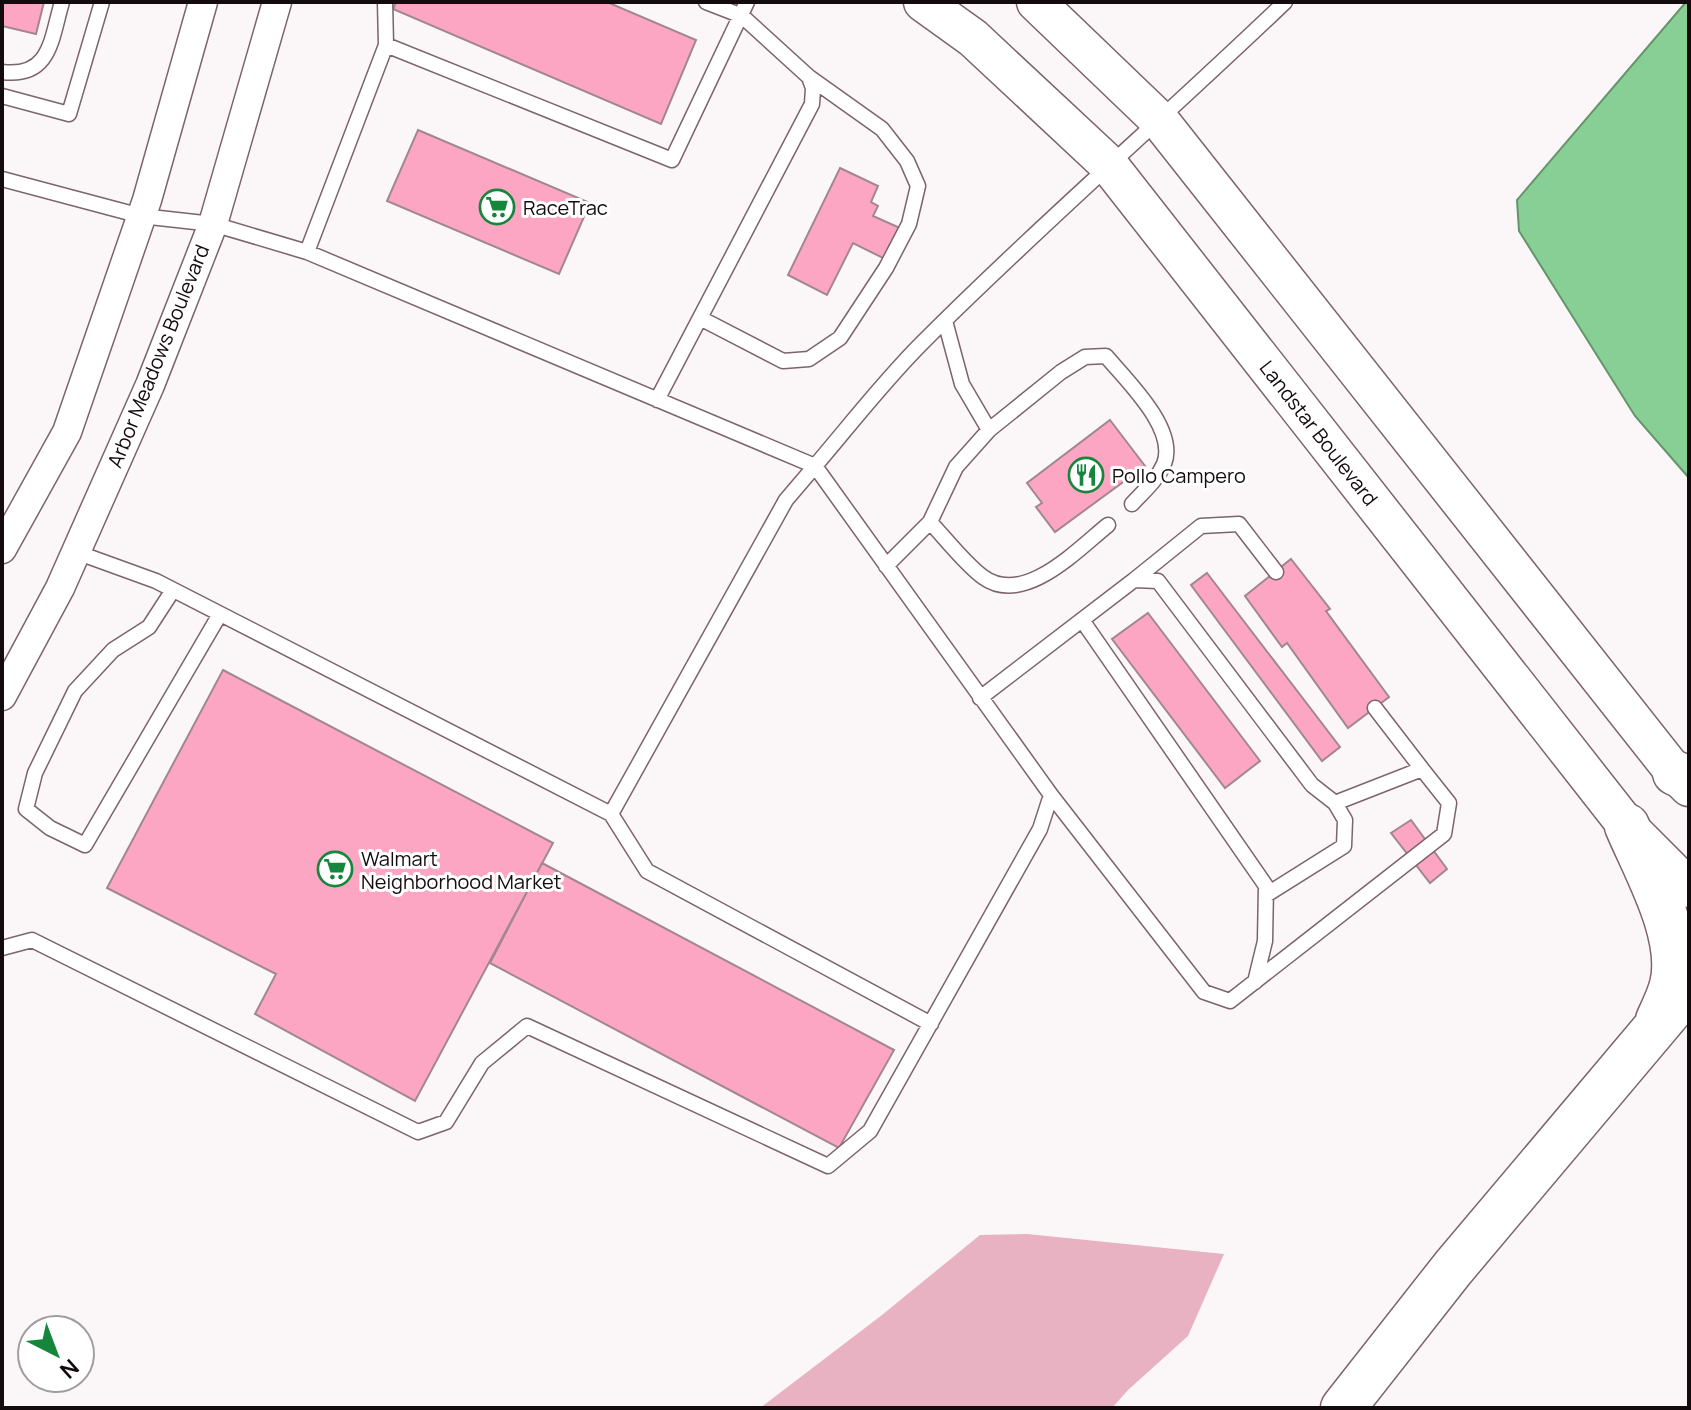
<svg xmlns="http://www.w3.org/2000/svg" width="1691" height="1410" viewBox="0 0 1691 1410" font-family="Manrope,sans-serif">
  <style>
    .green { fill: #e8b2c3 }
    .water { fill: #88cf95; stroke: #65946c; stroke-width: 2 }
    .building { fill: #fda6c4; stroke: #a1878f; stroke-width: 2 }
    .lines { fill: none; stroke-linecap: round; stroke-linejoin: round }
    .lane-casing { stroke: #7c646b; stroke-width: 17 }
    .street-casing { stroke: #7c646b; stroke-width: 31 }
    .secondary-casing { stroke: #7c646b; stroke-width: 41 }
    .highway-casing { stroke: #7c646b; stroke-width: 47 }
    .lane { stroke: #fff; stroke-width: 14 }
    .street { stroke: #fff; stroke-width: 28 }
    .secondary { stroke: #fff; stroke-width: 38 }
    .highway { stroke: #fff; stroke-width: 44 }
    .labels { text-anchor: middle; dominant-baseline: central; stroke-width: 6; stroke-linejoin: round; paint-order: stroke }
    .poi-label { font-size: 20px; fill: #130b0e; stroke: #fff; text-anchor: start }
    .street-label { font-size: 20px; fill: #130b0e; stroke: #fff }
  </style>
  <rect width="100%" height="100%" fill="#fbf6f7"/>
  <path class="green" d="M 1027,1234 L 1224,1254 L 1188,1336 L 1128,1390 L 1112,1408 L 760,1408 L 882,1315 L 980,1235 Z"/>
  <path class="water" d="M 1686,2 L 1689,2 L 1689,478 L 1635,416 L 1519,231 L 1517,200 Z"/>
  <path class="building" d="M 2,2 L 44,2 L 36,34 L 2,26 Z
    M 396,2 L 607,2 L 696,40 L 661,124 L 393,9 Z
    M 418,130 L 590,203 L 559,274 L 387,201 Z
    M 840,168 L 878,186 L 871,202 L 878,206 L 873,216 L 900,228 L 885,259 L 853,243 L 827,295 L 788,275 Z
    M 1110,420 L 1145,466 L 1055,532 L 1036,507 L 1042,503 L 1027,483 Z
    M 1291,559 L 1330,609 L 1326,611 L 1389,697 L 1348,728 L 1287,643 L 1282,647 L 1245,596 Z
    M 1207,573 L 1340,747 L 1322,761 L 1191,585 Z
    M 1148,613 L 1260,761 L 1225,788 L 1112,639 Z
    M 223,670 L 553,843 L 415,1101 L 255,1014 L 276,974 L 107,888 Z
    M 1411,820 L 1447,869 L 1430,883 L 1391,833 Z
    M 542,863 L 894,1050 L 839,1148 L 490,963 Z"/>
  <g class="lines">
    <g class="lane-casing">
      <path id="lane" d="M 385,2 L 386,45
        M 2,72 C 51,78 51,39 62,2
        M 2,96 L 69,114 L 102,2
        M 2,179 L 141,216 L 213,224 L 307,252 L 386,45 L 672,160 L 747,2
        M 307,252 L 815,466 L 786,500 L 611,814
        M 700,318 L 783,361 L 809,359 L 840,338 L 886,268 L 909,224 L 918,186 L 907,161 L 882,129 L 809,77
        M 945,321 L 962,384 L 989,430
        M 657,400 L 812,104 L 813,88 L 809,77 L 742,16 L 706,2
        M 930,522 C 945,538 966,565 983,577 C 1024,607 1078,549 1108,525
        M 76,552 L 156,581 L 611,814 L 647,871 L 931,1024
        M 886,566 L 930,522 L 956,467 L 989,430 L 1061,372 L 1085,357 L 1106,356 C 1126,380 1178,429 1164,464 C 1157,480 1143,492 1132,504
        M 1134,580 L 1201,526 L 1239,524 L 1276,572
        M 173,590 L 149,627 L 113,650 L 75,691 L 35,773 L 26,809 L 50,828 L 85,845 L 220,614
        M 1082,620 L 1266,886 L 1265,941 L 1255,982
        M 980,698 L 1134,580 L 1158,581 L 1312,785 L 1335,803 L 1422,769 L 1449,803 L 1444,834 L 1230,1001 L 1204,992 L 1051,795
        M 1375,708 L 1422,769
        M 1266,895 L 1344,846 L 1345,820 L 1335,803
        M 2,948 L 32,940 L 418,1132 L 446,1122 L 482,1063 L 527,1026 L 828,1166 L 870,1131 L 1040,829 L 1051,795 L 815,466 C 850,425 884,381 922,343 C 1040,225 1165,117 1285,2"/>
    </g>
    <g class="street-casing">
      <path id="street" d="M 2,549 L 67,432 L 147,200 L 203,2
        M 2,696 L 60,588 L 150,385 L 213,224 L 277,2"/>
    </g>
    <g class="secondary-casing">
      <path id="secondary" d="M 923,2 L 973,38 L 1108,164 L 1627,826 L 1689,888
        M 1036,2 L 1160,121 L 1675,773 L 1689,787"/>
    </g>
    <g class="highway-casing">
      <path id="highway" d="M 1675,773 L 1689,779
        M 1627,826 C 1646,871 1684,936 1672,985 C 1669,997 1663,1009 1658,1020
        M 1343,1408 L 1453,1268 L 1689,988"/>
    </g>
    <use href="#lane" class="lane"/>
    <use href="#street" class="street"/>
    <use href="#secondary" class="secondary"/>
    <use href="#highway" class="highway"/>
  </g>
  <defs>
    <g id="supermarket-ring" transform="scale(1.8)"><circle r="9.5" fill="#fff" stroke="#17863d" stroke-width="1.5"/><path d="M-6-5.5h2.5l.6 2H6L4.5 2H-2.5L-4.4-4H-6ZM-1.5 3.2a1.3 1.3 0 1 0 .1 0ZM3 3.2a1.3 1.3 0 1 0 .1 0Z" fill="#17863d"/></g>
    <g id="restaurant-ring" transform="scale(1.8)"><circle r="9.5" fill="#fff" stroke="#17863d" stroke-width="1.5"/><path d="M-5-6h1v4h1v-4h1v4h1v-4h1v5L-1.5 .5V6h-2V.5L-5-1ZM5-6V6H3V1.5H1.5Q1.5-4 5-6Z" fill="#17863d"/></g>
  </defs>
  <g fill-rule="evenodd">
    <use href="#supermarket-ring" x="497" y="207"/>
    <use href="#restaurant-ring" x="1086" y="475"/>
    <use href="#supermarket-ring" x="335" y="869"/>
  </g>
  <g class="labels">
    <g class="poi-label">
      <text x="523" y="207">RaceTrac</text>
      <text x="1112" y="475">Pollo Campero</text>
      <text x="361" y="858">Walmart<tspan x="361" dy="23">Neighborhood Market</tspan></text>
    </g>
    <g class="street-label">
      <text transform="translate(158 356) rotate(-68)">Arbor Meadows Boulevard</text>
      <text transform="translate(1319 433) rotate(52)">Landstar Boulevard</text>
    </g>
  </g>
  <rect width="1691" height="1410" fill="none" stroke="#130b0e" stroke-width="8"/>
  <g transform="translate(56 1354) rotate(138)"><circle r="38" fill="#ffffff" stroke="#a19d9f" stroke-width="2"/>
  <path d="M0-6L14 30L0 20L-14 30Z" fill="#17863d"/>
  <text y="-12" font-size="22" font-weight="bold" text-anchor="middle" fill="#130b0e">N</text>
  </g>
</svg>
